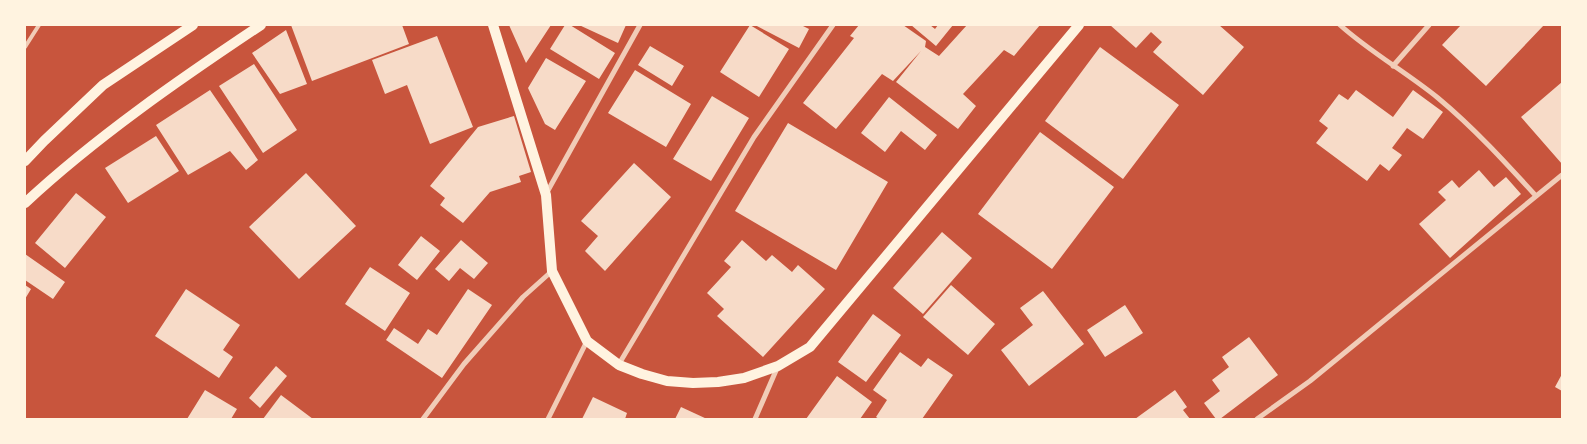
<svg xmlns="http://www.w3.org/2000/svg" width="1587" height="444" viewBox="0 0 1587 444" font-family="'Asap Condensed',sans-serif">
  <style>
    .building { fill: #f7dbc8 }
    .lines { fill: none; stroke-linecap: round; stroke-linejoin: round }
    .service { stroke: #f1ccb7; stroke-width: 4 }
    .minor { stroke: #f1ccb7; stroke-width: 5 }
    .secondary { stroke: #fff3e0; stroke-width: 10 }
  </style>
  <rect width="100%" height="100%" fill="#c8553d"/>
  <path class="building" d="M 291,25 L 402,25 L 409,44 L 312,81 Z
    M 509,25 L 551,25 L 526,63 Z
    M 565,25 L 570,25 L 615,53 L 599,79 L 550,49 Z
    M 579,25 L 626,25 L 618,43 Z
    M 750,25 L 789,49 L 759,97 L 720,72 Z
    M 755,25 L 801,25 L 809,29 L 799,48 Z
    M 859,25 L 903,25 L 926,41 L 925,47 L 939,56 L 967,25 L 1040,25 L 1014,56 L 1004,50 L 963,94 L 976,106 L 958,129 L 896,82 L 921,51 L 893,81 L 882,74 L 836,129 L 803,103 L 854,38 L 850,36 Z
    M 911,25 L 930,25 L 935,29 L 938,25 L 953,25 L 936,46 Z
    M 1110,25 L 1219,25 L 1244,47 L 1203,95 L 1153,52 L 1162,42 L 1151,32 L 1136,48 Z
    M 1461,25 L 1544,25 L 1486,86 L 1442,45 Z
    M 286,30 L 307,84 L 280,94 L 252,53 Z
    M 437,36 L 473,127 L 430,144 L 407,85 L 385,94 L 372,60 Z
    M 650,46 L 684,66 L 672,86 L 638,65 Z
    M 1100,47 L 1179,105 L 1123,179 L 1045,121 Z
    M 546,58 L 586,81 L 555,130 L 545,124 L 528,88 Z
    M 254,64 L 297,130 L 263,153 L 219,86 Z
    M 635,70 L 691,104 L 666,147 L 608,113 Z
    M 1562,82 L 1562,164 L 1521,117 Z
    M 210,90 L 258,160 L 246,170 L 230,151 L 188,175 L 156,125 Z
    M 1356,90 L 1393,117 L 1413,90 L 1443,112 L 1423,139 L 1407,128 L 1392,148 L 1402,155 L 1389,171 L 1380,164 L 1367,181 L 1316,143 L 1328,128 L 1319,121 L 1339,94 L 1348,100 Z
    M 712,96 L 749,118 L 711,181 L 673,159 Z
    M 889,97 L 937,135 L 925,150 L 901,131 L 885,152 L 861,133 Z
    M 514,116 L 531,172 L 519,176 L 521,182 L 490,192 L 463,223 L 440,205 L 445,198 L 430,186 L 478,127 Z
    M 788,123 L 888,182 L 836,270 L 735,211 Z
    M 1040,132 L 1114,187 L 1052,269 L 978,214 Z
    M 156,136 L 179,171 L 128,203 L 105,168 Z
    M 634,163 L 671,197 L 605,271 L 585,251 L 598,236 L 581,221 Z
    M 1479,170 L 1494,187 L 1506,177 L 1521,194 L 1450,258 L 1419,224 L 1446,200 L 1438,192 L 1452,180 L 1459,188 Z
    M 306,173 L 356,226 L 299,279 L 249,227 Z
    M 76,193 L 106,217 L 65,268 L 35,243 Z
    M 942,232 L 972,258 L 923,314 L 893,288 Z
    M 421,236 L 440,251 L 417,280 L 398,265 Z
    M 461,240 L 488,263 L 474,279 L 460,268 L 449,281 L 435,269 Z
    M 742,240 L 766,261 L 772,255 L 792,272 L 798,265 L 825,289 L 763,357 L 717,316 L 724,309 L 707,293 L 731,267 L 724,261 Z
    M 25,254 L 65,282 L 53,299 L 25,280 Z
    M 370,267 L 410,293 L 385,331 L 345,304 Z
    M 25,285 L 31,289 L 25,299 Z
    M 951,285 L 995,324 L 968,355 L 923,317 Z
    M 186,289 L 240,325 L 223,350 L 233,357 L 219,378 L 155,336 Z
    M 468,289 L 492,305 L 442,378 L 386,340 L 394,328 L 418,344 L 428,329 L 437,335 Z
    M 1043,291 L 1084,344 L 1029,386 L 1001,350 L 1033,325 L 1020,308 Z
    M 1125,305 L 1143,333 L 1105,357 L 1087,330 Z
    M 873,314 L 901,335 L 866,382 L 838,362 Z
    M 1249,337 L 1278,375 L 1220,419 L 1216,419 L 1204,403 L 1220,391 L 1212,380 L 1229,367 L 1222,357 Z
    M 900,352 L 921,367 L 928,358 L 953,375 L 922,419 L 879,419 L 876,417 L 887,400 L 873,390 Z
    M 276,366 L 287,376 L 260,408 L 249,398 Z
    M 1562,374 L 1562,391 L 1555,387 Z
    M 837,376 L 872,402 L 860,419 L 806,419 Z
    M 205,390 L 237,409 L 231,419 L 187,419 Z
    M 1175,390 L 1187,407 L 1183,410 L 1190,419 L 1135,419 Z
    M 281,395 L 313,419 L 263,419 Z
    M 593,397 L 627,413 L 625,419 L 582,419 Z
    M 681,407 L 707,419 L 675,419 Z"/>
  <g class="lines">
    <path class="service" d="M 25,47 L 39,25"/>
    <path class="minor" d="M 1340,25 C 1370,52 1406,72 1438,98 C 1474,128 1505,162 1536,196
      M 1393,66 L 1429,25
      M 546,194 L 640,25
      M 619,364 L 754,137 L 833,25
      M 423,419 L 464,364 L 523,297 L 552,271
      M 548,419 L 587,341
      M 755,419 L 778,366
      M 1257,419 L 1310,381 L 1562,175"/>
    <path class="secondary" d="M 493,25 L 546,195 L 552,271 L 587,341 L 619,365 L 642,374 L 667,381 L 693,383 L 718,382 L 744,378 L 778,366 L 810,347 L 1079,25
      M 25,161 L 44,141 L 103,85 L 193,25
      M 25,203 C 96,137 180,79 261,25"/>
  </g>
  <rect width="1587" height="444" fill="none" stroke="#fff3e0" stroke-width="52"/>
</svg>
